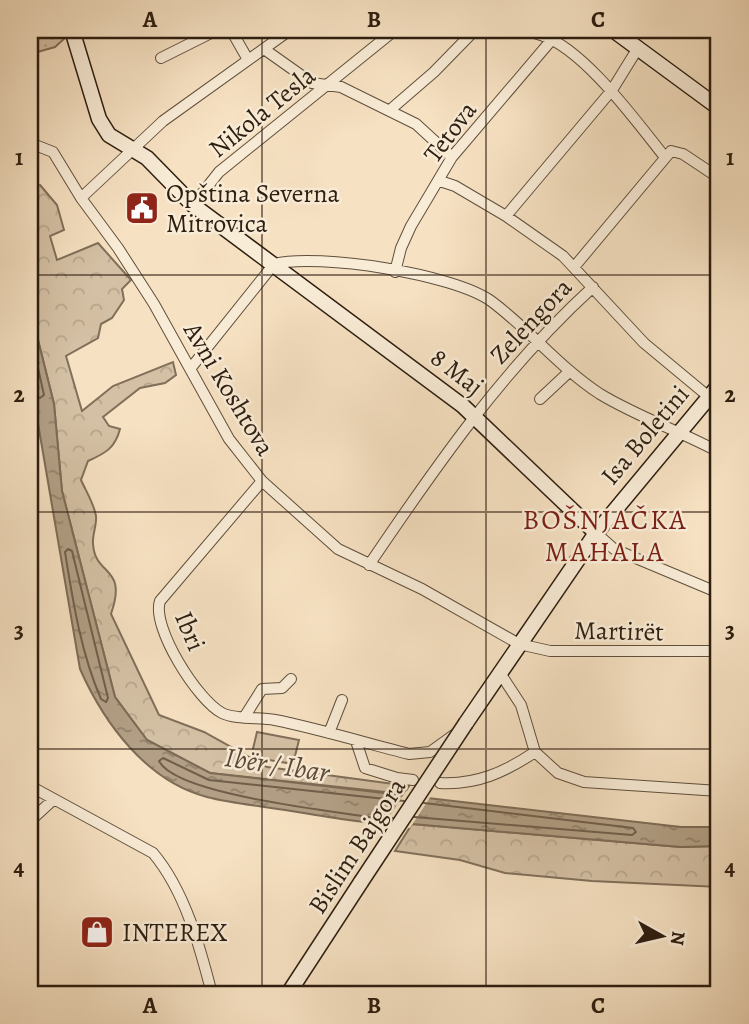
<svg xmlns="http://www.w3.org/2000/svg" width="749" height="1024" viewBox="0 0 749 1024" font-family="Alegreya,serif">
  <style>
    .grass { fill: url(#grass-dots); stroke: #806f5a; stroke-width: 2 }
    .forest { fill: url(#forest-crowns); stroke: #806f5a; stroke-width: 2 }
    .garden { fill: #d4c0a4; stroke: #806f5a; stroke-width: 2 }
    .water { fill: url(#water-ripples); stroke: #7d6b56; stroke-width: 2 }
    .pier { fill: #f6e1c2 }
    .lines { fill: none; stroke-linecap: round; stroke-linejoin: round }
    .shore { stroke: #705e4a; stroke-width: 2 }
    .street-casing { stroke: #5f4f3c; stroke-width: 12 }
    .secondary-casing { stroke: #2d1e10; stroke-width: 17 }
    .street { stroke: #f9ecd7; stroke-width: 10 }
    .secondary { stroke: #f9ecd7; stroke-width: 14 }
    .secondary-bridge-casing { stroke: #2d1e10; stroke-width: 17; stroke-linecap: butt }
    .secondary-bridge { stroke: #f9ecd7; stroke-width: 14 }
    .grid { fill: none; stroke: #2d1e10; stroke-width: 2; stroke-opacity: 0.55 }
    .labels { text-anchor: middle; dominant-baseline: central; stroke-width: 5; stroke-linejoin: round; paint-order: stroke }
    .street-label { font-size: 26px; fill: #2d1e10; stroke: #f9ecd7 }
    .poi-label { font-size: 26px; fill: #2d1e10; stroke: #f9ecd7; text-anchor: start }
    .neighbourhood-label { font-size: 28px; letter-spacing: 2px; fill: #7a1f14; stroke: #f9ecd7 }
    .water-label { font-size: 28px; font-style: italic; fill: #5c4b39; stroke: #f9ecd7 }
    .neatline { fill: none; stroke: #2d1e10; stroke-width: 2.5 }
    .grid-label { font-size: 23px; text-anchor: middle; font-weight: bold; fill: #2d1e10 }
  </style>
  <defs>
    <pattern id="grass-dots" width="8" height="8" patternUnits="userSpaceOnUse" patternTransform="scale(1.75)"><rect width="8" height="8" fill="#d4c0a4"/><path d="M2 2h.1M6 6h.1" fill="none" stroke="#b6a58c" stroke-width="1.8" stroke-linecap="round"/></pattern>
    <pattern id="forest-crowns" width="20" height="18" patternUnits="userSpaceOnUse" patternTransform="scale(1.75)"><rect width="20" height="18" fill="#d4c0a4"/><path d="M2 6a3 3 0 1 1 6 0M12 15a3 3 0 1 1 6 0" fill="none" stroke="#b6a58c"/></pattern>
    <pattern id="water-ripples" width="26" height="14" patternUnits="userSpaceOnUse" patternTransform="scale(1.75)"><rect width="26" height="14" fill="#b29f85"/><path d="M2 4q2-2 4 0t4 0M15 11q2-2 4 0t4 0" fill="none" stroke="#91816b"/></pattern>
  </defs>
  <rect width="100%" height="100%" fill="#f6e1c2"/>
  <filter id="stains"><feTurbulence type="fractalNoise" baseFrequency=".00286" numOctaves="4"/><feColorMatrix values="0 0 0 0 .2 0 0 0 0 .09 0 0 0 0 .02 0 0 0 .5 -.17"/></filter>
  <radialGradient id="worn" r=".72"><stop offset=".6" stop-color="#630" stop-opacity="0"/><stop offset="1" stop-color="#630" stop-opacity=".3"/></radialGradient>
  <path class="grass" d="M 30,30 L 63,30 L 65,38 L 55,47 L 34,53 Z"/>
  <path class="forest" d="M 40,185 L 57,205 L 64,230 L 50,236 L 57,260 L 98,243 L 131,280 L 122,289 L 124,300 L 112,318 L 101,324 L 98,338 L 66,356 L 82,411 L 113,386 L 173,362 L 176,375 L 165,383 L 140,388 L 103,417 L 109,426 L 120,429 C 115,448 106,453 88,461 L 81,480 C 86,491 94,504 96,516 C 97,525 92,535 93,544 C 95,577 128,565 111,614 L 159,715 L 204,732 L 267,767 L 409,786 L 404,794 L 210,773 L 147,740 L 115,697 L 62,491 L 54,404 L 30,308 L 30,187 Z
    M 412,824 L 680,847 L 719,846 L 719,887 L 592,881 L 505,873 L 460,860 L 395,851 Z"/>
  <path class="garden" d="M 257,732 L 299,740 L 293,764 L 251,757 Z"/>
  <path class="water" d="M 30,308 L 54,404 L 62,491 L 115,697 L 147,740 L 210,773 L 681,827 L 719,827 L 719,846 L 681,847 L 412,824 C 371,825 332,818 291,811 C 263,806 234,804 207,797 C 146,781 104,723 80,669 L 35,406 L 30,395 Z"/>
  <path class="pier" d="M 406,791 L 433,793 L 410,828 L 382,828 Z"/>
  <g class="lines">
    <path class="shore" d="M 30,332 L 44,395 L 40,398 L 30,394
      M 68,549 L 72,551 L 108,698 L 106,702 L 101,699 C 81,653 73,602 65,552 Z
      M 414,817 L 632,835 L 636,832 L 633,828 L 424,803
      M 393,818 L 375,818 C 334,811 176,795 159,761 L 163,758 L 209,780 L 404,801"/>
    <g class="street-casing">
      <path id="street" d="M 231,30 L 247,58
        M 498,30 C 512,31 527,30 541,35 C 584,49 636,121 664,156
        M 264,49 L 312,83 L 341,87 L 416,124 L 452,157
        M 161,58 L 217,30
        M 390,110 L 434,72 L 475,30
        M 30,143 L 53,152 L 81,198 L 118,248 L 154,304 L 229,439 L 262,481 L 338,549 L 422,589 L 519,644 L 550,651 L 719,651
        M 440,181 L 455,186 L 506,216 L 563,256 L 644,343 L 709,397
        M 81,198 L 163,121 L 290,30
        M 193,205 L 219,172 L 395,30
        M 506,216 L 612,90 L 638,48
        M 575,266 L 671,151 L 683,154 L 719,178
        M 395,272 L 401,248 L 411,226 L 452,157 L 560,30
        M 190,369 L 274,264 C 319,253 453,274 491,301 C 529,329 560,368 600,394 C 638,417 680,431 719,452
        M 540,399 L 570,371
        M 262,481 L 160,601 C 151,627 198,701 222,713 C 236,720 260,717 275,720 C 320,729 365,743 409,754 L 430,752 L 455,734
        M 596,533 L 614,549 L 719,593
        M 369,565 C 436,466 504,368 593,287
        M 500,673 L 521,705 L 535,752 L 558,773 L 584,782 L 719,791
        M 245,716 L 262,689 L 282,688 L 291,679
        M 329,733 L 342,700
        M 356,741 L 365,768 L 397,778 L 413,780
        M 440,783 C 477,785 505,772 535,752
        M 30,786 L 153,853 C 185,891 200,947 212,994
        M 30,821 L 54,799"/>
    </g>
    <g class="secondary-casing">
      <path id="secondary" d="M 72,30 L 99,119 L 109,135 L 147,158 L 193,205 L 463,406 L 596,533
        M 613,30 L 719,108
        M 466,723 L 596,533 L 719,385
        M 288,994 L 361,882"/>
    </g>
    <use href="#street" class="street"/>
    <use href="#secondary" class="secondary"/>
    <g class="secondary-bridge-casing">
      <path id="secondary-bridge" d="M 361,882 L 466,723"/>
    </g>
    <use href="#secondary-bridge" class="secondary-bridge"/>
  </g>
  <path class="grid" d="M 262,30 L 262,994M 486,30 L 486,994M 30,275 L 719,275M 30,512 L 719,512M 30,749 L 719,749"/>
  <defs>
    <g id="civic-square" transform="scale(1.75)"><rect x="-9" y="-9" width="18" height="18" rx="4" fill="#8f2418" stroke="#f9ecd7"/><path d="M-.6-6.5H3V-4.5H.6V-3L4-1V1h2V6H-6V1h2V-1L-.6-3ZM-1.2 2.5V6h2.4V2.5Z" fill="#fff"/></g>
    <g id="shop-square" transform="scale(1.75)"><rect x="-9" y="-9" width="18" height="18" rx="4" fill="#8f2418" stroke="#f9ecd7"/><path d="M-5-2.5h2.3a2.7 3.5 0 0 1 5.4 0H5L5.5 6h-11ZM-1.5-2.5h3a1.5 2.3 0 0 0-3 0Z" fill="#fff"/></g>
  </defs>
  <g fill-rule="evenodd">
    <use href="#civic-square" x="142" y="208"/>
    <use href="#shop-square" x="97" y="932"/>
  </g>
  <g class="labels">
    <g class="street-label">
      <text transform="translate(262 112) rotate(-39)">Nikola Tesla</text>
      <text transform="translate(450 132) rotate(-53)">Tetova</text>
      <text transform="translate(531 321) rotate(-47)">Zelengora</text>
      <text transform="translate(457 372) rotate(38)">8 Maj</text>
      <text transform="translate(229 389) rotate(59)">Avni Koshtova</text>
      <text transform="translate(645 435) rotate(-50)">Isa Boletini</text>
      <text transform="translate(190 631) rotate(67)">Ibri</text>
      <text transform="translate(619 631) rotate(1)">Martirët</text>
      <text transform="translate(357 846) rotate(-57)">Bislim Bajgora</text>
    </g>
    <g class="poi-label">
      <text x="166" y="193">Opština Severna<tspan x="166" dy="30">Mitrovica</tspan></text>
      <text x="122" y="932">INTEREX</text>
    </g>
    <g class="neighbourhood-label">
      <text x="605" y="520">BOŠNJAČKA<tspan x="605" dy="32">MAHALA</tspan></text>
    </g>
    <g class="water-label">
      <text transform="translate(277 765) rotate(9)">Ibër / Ibar</text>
    </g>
  </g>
  <rect width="749" height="1024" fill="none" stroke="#f6e1c2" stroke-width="77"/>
  <g transform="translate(662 936) rotate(98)" stroke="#f9ecd7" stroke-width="5" paint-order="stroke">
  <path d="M0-5L12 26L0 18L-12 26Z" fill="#2d1e10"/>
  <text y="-10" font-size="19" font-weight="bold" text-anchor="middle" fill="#2d1e10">N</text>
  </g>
  <rect x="38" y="38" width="672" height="948" class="neatline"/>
  <g class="grid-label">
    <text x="150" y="27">A</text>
    <text x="374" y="27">B</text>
    <text x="598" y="27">C</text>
    <text x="19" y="165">1</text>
    <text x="730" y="165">1</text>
    <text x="19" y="402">2</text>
    <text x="730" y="402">2</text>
    <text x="19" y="638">3</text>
    <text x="730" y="638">3</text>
    <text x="19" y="875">4</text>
    <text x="730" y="875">4</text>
    <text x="150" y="1013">A</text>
    <text x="374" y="1013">B</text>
    <text x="598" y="1013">C</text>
  </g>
  <rect width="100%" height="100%" filter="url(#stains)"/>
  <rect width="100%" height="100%" fill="url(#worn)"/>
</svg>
